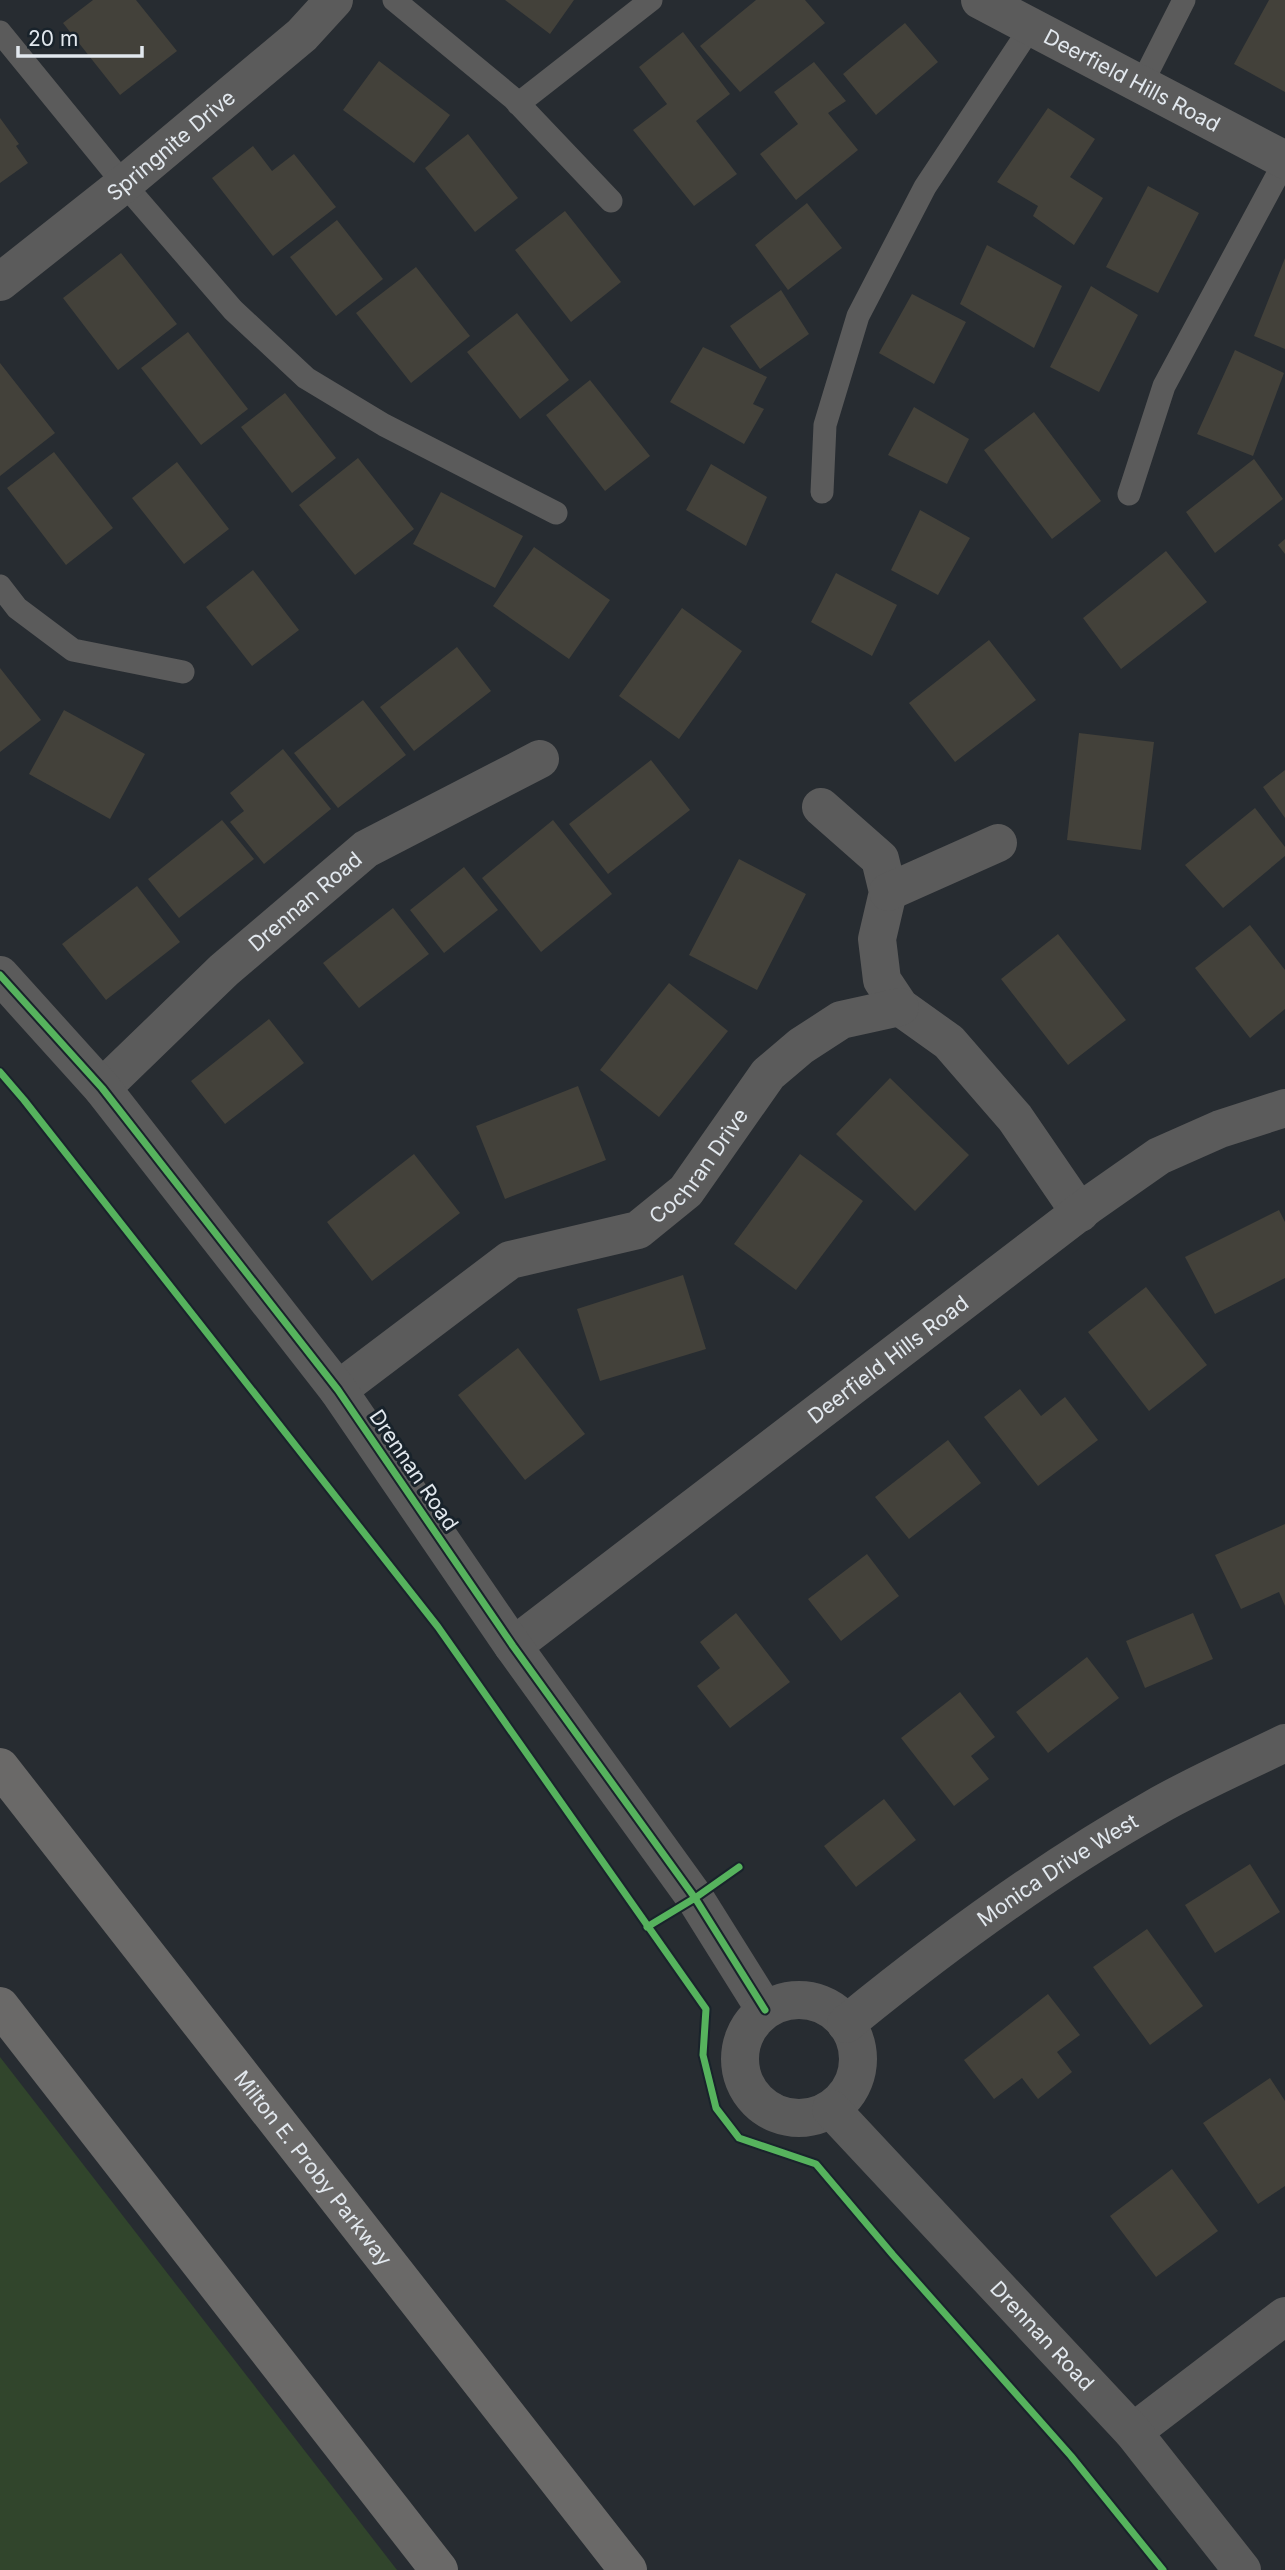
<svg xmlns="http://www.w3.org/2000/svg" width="1285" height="2570" viewBox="0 0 1285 2570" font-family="Inter,sans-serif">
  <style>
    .green { fill: #31452c }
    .building { fill: #43413a }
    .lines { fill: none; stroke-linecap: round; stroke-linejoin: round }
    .service { stroke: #5b5b5b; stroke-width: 23 }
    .minor { stroke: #5b5b5b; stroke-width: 38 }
    .tertiary { stroke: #5b5b5b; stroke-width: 38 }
    .motorway { stroke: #6a6968; stroke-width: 38 }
    .cycleway-casing { stroke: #19232b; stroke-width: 11 }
    .cycleway { stroke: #56b35d; stroke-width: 7 }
    .labels { text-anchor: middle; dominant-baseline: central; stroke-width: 6; stroke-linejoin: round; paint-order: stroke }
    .street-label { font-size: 21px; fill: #e2e8ee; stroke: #19232b }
  </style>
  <rect width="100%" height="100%" fill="#272c31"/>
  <path class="green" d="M 0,2057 L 397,2570 L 0,2570 Z"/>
  <path class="building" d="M 93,0 L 136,0 L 177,51 L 120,95 L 63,23 Z
    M 505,0 L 574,0 L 550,34 Z
    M 756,0 L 805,0 L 825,23 L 740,92 L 700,46 Z
    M 1269,0 L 1285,0 L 1285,92 L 1234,64 Z
    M 905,23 L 938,62 L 876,115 L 843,74 Z
    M 683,32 L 730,94 L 696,121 L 737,174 L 694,206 L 633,130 L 667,104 L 639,67 Z
    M 379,61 L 450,115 L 414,163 L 343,110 Z
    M 814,62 L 846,101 L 828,113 L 858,150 L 796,200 L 760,154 L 798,124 L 774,92 Z
    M 1048,108 L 1095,139 L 1070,177 L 1103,198 L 1074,245 L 1033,216 L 1038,206 L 997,182 Z
    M 0,118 L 19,144 L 16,146 L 28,163 L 0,183 Z
    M 468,134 L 518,198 L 475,232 L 425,168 Z
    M 253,146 L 272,171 L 294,154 L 336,207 L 273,256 L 212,178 Z
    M 1148,186 L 1199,213 L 1158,293 L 1106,267 Z
    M 807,203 L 842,248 L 788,290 L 755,245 Z
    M 565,211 L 621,282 L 571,322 L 515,250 Z
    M 337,220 L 383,279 L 336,316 L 290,257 Z
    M 987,245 L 1062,286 L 1034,348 L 960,304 Z
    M 121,253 L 177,324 L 118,370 L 63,298 Z
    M 1285,258 L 1285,349 L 1254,336 Z
    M 416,267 L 470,336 L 411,383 L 356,313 Z
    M 1091,286 L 1138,315 L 1099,392 L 1050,367 Z
    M 781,290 L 809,334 L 760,369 L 730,326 Z
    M 912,294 L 966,322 L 934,384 L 879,353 Z
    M 517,313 L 569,380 L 520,419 L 467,352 Z
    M 188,332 L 248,409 L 201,445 L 141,368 Z
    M 703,347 L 767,377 L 753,404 L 764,409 L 744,444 L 670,402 Z
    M 1235,350 L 1284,373 L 1253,456 L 1197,434 Z
    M 0,363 L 55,433 L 0,476 Z
    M 590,380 L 650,456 L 605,491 L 546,415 Z
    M 285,393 L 336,458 L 292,493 L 241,427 Z
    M 914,407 L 969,439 L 947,484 L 888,455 Z
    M 1034,412 L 1101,501 L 1052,539 L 984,450 Z
    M 54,452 L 113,528 L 66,565 L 7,488 Z
    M 358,458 L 414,529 L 355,575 L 299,505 Z
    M 1254,459 L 1283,499 L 1215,553 L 1186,512 Z
    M 177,462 L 229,529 L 184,564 L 132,498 Z
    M 711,464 L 767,497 L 746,546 L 686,510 Z
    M 441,492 L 523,536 L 495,588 L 413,544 Z
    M 920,510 L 970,538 L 938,595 L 891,570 Z
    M 1285,539 L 1285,554 L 1278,545 Z
    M 534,547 L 610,600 L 569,659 L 493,606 Z
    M 1166,551 L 1207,602 L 1121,669 L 1083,618 Z
    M 253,570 L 299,630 L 252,666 L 206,607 Z
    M 836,573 L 897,605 L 872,656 L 811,622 Z
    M 682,608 L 742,651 L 679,739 L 619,696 Z
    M 989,640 L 1036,700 L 955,762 L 909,703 Z
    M 457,647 L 491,691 L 414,751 L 380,707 Z
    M 0,668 L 41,720 L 0,752 Z
    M 363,700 L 406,755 L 338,808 L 294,753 Z
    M 64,710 L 145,754 L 110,819 L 29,774 Z
    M 1079,733 L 1154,742 L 1141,850 L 1067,840 Z
    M 283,749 L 331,809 L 264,864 L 230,822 L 244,811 L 230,793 Z
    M 651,760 L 690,810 L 608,874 L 569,824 Z
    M 1285,770 L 1285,818 L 1263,787 Z
    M 1255,808 L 1285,847 L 1285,856 L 1223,908 L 1185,865 Z
    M 222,820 L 254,859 L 179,918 L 148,879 Z
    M 553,820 L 612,894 L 541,952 L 482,878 Z
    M 739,859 L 806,894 L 757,990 L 689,955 Z
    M 464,867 L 498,910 L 444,953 L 410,910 Z
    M 137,886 L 180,942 L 106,1000 L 62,944 Z
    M 393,908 L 429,954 L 359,1008 L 323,963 Z
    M 1250,925 L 1285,970 L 1285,1009 L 1250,1038 L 1195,968 Z
    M 1058,934 L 1126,1020 L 1068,1065 L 1001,979 Z
    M 669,983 L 728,1031 L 659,1117 L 600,1070 Z
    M 269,1019 L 304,1063 L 225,1124 L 191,1081 Z
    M 890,1078 L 969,1155 L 915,1211 L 836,1134 Z
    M 578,1086 L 606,1160 L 505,1199 L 476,1126 Z
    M 414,1154 L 460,1213 L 372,1281 L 327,1222 Z
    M 800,1154 L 863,1201 L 796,1290 L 734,1244 Z
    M 1279,1210 L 1285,1222 L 1285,1278 L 1215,1314 L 1185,1257 Z
    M 683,1275 L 706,1349 L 600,1381 L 577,1309 Z
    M 1146,1287 L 1207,1365 L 1149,1411 L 1088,1332 Z
    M 518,1348 L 585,1434 L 525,1480 L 458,1395 Z
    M 1020,1389 L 1041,1416 L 1065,1397 L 1098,1440 L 1038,1486 L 984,1417 Z
    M 948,1440 L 981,1483 L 909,1539 L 875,1497 Z
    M 1285,1524 L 1285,1606 L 1279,1592 L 1241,1609 L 1215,1555 Z
    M 867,1554 L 899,1596 L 841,1641 L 808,1599 Z
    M 736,1613 L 790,1682 L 730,1728 L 697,1686 L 720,1668 L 700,1642 Z
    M 1193,1613 L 1213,1659 L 1145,1688 L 1126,1641 Z
    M 1087,1657 L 1119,1698 L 1048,1753 L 1016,1712 Z
    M 960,1692 L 995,1737 L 971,1756 L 989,1779 L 954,1806 L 901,1738 Z
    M 884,1799 L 916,1840 L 856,1887 L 824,1846 Z
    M 1250,1864 L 1280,1912 L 1215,1953 L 1185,1905 Z
    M 1147,1929 L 1203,2006 L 1150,2045 L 1093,1967 Z
    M 1048,1994 L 1080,2035 L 1057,2052 L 1072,2072 L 1038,2099 L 1022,2078 L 994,2099 L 964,2060 Z
    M 1270,2078 L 1285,2101 L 1285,2186 L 1258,2204 L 1203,2123 Z
    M 1172,2169 L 1218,2231 L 1156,2277 L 1110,2216 Z"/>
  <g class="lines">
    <path class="service" d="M 394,0 L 514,99 L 611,201
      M 0,32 L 124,184 L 233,310 L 306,378 L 384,425 L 556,513
      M 1141,85 L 1184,0
      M 518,104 L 651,0
      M 822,492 L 825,425 L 858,316 L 925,187 L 1031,27
      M 1129,494 L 1164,386 L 1285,161
      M 0,586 L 17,608 L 73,650 L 183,672"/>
    <g class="minor">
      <path id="s1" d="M 980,0 L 1285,160"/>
      <path id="s2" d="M 0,282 L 124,184 L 302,35 L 334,0"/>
      <path d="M 821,807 L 880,859 L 888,892 L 877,939 L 882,980 L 900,1007 L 949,1042 L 1015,1118 L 1080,1213"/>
      <path d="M 888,892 L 998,843"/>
      <path id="s3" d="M 102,1088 L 224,970 L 366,849 L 540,759"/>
      <path id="s4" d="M 338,1390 L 510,1260 L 638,1230 L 686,1191 L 768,1074 L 801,1046 L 841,1020 L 900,1007"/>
      <path id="s5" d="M 513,1646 L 1089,1205 L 1159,1156 L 1220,1129 L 1285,1108"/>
      <path d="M 1133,2432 L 1285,2316"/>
    </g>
    <g class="tertiary">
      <path d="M 0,975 L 102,1088 L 338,1390 L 513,1646 L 695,1898 L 765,2010"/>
      <circle cx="799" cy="2059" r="59"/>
      <path id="s6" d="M 846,2024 C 944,1944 1046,1869 1156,1807 C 1198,1783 1242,1764 1285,1743"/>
      <path id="s7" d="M 831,2109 L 1133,2432 L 1242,2570"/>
    </g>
    <g class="motorway">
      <path id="s8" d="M 0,1767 L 628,2570"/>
      <path d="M 0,2006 L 439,2570"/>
    </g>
    <g class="cycleway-casing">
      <path id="cycleway" d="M 0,975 L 102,1088 L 338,1390 L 513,1646 L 695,1898 L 765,2010
        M 0,1072 L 24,1100 L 438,1627 L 706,2009 L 703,2055 L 716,2108 L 739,2138 L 816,2164 L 893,2255 L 1071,2456 L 1163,2570
        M 647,1927 L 695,1898 L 739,1867"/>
    </g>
    <use href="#cycleway" class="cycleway"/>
  </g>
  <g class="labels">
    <g class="street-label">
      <text stroke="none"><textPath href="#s1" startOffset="172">Deerfield Hills Road</textPath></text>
      <text stroke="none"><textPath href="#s2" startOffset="219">Springnite Drive</textPath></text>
      <text stroke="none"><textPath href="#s3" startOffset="276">Drennan Road</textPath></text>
      <text stroke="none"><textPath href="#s4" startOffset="436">Cochran Drive</textPath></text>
      <text stroke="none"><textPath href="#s5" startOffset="472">Deerfield Hills Road</textPath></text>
      <text transform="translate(414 1470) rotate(56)">Drennan Road</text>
      <text stroke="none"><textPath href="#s6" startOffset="262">Monica Drive West</textPath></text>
      <text stroke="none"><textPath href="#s8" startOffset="509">Milton E. Proby Parkway</textPath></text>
      <text stroke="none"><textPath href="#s7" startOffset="310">Drennan Road</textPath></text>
    </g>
  </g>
  <path d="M18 46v10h124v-10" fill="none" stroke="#e2e8ee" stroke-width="3.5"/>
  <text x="28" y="46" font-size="21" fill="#e2e8ee" stroke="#19232b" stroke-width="5" paint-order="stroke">20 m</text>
</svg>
